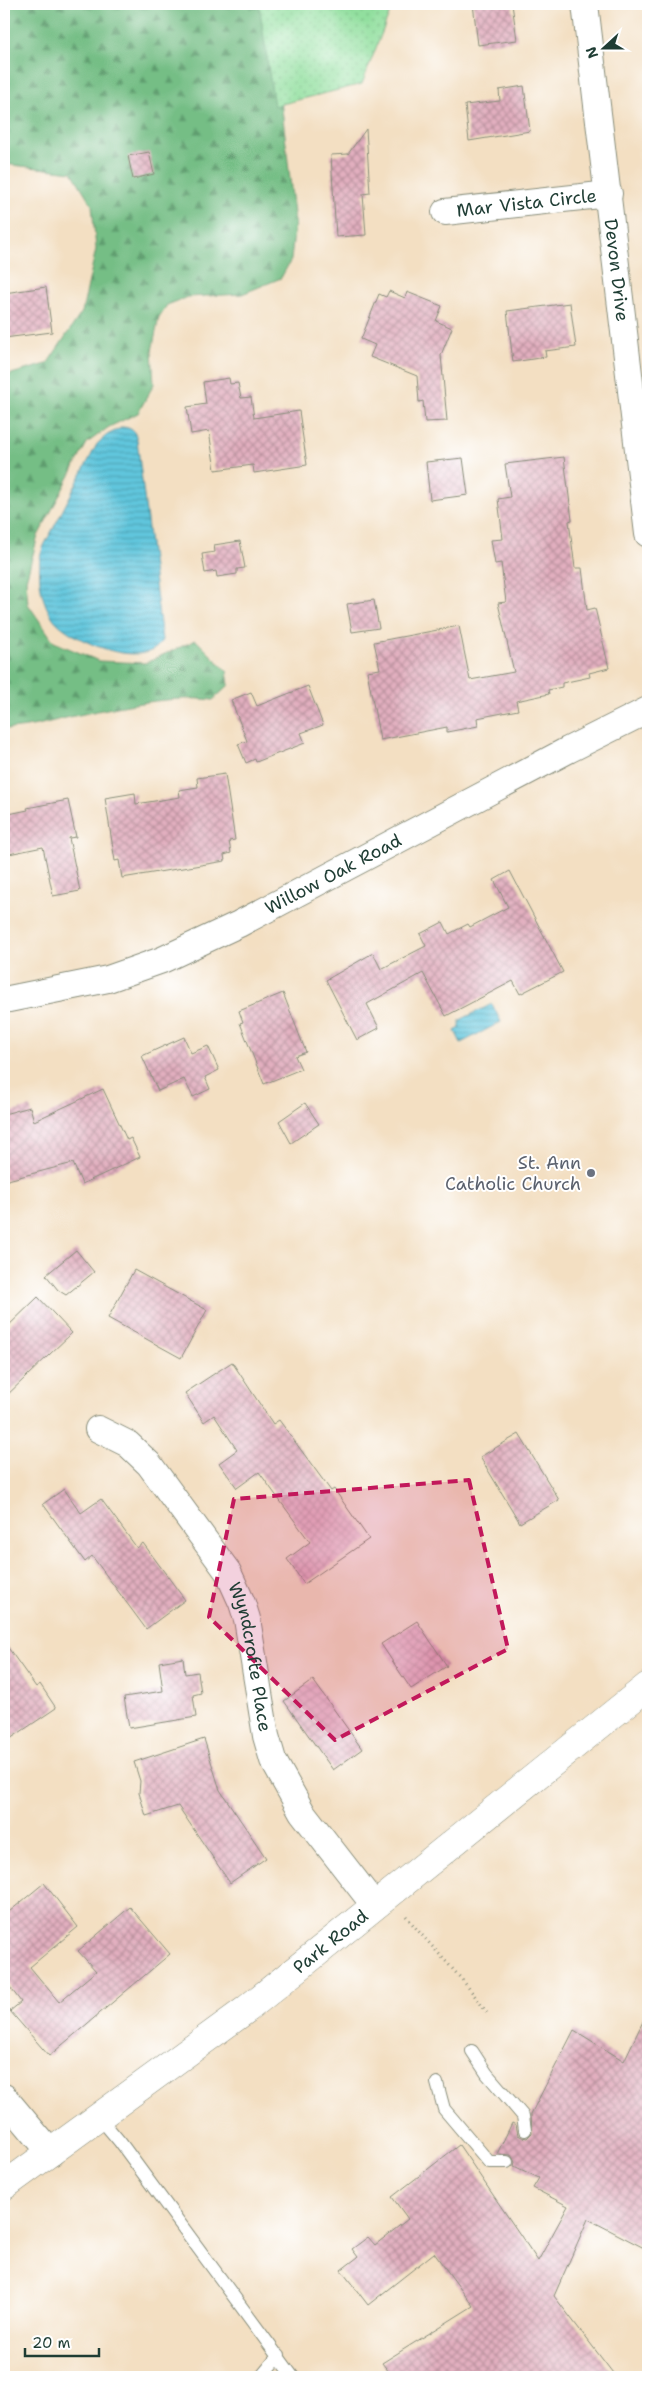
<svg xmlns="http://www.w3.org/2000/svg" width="652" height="2381" viewBox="0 0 652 2381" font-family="'Shantell Sans',sans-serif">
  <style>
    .forest { fill: url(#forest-firs); stroke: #4a7e5c }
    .park { fill: url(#park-dots); stroke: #588e69 }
    .water { fill: url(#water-rules); stroke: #408288 }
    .building { fill: url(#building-cross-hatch) }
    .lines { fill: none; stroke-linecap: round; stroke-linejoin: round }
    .service-casing { stroke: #898e7b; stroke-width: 14 }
    .minor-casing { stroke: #898e7b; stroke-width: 28 }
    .secondary-casing { stroke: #898e7b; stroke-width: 29 }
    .path { stroke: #898e7b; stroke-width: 3; stroke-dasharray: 1 4; stroke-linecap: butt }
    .service { stroke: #fff; stroke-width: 12 }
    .minor { stroke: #fff; stroke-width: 26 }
    .secondary { stroke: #fff; stroke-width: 28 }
    .marked { fill: #c2185b; fill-opacity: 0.2; stroke: #c2185b; stroke-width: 4; stroke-dasharray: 10 6; stroke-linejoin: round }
    .worship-dot { fill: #6b7280; stroke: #fff; stroke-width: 2 }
    .labels { text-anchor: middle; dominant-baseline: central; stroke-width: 4; stroke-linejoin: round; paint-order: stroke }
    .street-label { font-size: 18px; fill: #1f3d34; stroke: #fff }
    .worship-label { font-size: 18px; fill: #5b616d; stroke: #fff; text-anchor: end }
  </style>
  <defs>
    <pattern id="forest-firs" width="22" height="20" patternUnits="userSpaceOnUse" patternTransform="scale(1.25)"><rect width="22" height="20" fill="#74be85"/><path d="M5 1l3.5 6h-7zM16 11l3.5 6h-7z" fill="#5f9c6e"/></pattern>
    <pattern id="park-dots" width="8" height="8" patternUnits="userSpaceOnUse" patternTransform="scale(1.25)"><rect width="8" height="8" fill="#91df9e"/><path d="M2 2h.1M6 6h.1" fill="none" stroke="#7dc089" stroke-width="1.8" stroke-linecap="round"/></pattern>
    <pattern id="water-rules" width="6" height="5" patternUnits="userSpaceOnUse" patternTransform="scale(1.25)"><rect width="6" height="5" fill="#60c6dd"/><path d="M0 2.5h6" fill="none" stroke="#4fa2b4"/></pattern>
    <pattern id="building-cross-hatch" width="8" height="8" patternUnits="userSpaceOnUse" patternTransform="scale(1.25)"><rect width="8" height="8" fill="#e2afbf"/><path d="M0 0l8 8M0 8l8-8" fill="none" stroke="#b7909c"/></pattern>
  </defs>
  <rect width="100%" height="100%" fill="#fff"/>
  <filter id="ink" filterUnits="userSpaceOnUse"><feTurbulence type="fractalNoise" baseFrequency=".02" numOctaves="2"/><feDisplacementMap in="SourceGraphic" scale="10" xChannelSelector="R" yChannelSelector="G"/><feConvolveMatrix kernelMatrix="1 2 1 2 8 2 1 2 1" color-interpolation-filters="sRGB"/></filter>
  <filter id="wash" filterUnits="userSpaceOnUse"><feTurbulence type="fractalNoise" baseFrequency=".0096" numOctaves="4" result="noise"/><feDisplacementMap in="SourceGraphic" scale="20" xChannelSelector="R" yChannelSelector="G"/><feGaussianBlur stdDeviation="1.12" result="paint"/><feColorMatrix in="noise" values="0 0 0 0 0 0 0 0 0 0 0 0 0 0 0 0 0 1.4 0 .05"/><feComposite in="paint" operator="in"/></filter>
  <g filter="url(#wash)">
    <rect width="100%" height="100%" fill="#f3dfc2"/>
    <path class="forest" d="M 4,4 L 270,4 L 295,223 L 291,260 L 281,278 L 242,294 L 188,297 L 167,305 L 159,317 L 152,351 L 154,384 L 138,413 L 109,427 L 87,443 L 38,536 L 26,580 L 28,604 L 54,642 L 99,661 L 145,663 L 196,640 L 227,671 L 229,685 L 213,700 C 173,695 119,706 79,715 C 54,720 30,729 4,729 L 4,376 L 47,364 L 82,312 L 96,249 L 92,205 L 72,172 L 4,164 Z"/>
    <path class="park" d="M 259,4 L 393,4 L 362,84 L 274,106 Z"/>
    <path class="water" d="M 123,427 C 132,428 135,431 137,440 L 162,640 C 147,673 68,640 53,618 C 41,602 38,579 40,559 C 41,548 50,535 55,525 C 69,498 83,471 97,444 L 107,435 Z
      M 492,1004 L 501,1022 L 461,1043 L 455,1031 L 460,1028 L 460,1020 Z"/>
    <g id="blocks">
      <path class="building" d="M 473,4 L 512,4 L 517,40 L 478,45 Z
        M 524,86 L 530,131 L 469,141 L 465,105 L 500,101 L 499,90 Z
        M 366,129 L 370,193 L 363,194 L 366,235 L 336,237 L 331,155 L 348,154 Z
        M 149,152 L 154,174 L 133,179 L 128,156 Z
        M 46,287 L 52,332 L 4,338 L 4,293 Z
        M 389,291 L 405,298 L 407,292 L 442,306 L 436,321 L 452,328 L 441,355 L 447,421 L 425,422 L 423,401 L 419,402 L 417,376 L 370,357 L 375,345 L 361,339 L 379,294 L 386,297 Z
        M 570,303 L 576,347 L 545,351 L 546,357 L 513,362 L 507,311 Z
        M 229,378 L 230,384 L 238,383 L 241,398 L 251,397 L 254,418 L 299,411 L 307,465 L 254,473 L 253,465 L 215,470 L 209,431 L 191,434 L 187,407 L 206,404 L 203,382 Z
        M 564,457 L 572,520 L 569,521 L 575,568 L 582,568 L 587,610 L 595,608 L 609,668 L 589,673 L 590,677 L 562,683 L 562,687 L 548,690 L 549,694 L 516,701 L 518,710 L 477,718 L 478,726 L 447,732 L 447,727 L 380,740 L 367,671 L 380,669 L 374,642 L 459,626 L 470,680 L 514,672 L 498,603 L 506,602 L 501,563 L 495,564 L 491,540 L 503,539 L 498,499 L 510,497 L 505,464 Z
        M 463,458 L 468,495 L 430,500 L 426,462 Z
        M 240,541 L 245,568 L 237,569 L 237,574 L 217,577 L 216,571 L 205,573 L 202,554 L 215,552 L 214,545 Z
        M 374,600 L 379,628 L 352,632 L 347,604 Z
        M 308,686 L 323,725 L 301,733 L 305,743 L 256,762 L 255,759 L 246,763 L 238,744 L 247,741 L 231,700 L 251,692 L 257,706 Z
        M 225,774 L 235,840 L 229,841 L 231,853 L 224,855 L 225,861 L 122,878 L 119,860 L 115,861 L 105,798 L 135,793 L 136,804 L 180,797 L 179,790 L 198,787 L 197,778 Z
        M 68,800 L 76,837 L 69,838 L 80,891 L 53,896 L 43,847 L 4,855 L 4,815 L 28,810 L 27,808 Z
        M 510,871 L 563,972 L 520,994 L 513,981 L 446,1016 L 423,973 L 367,1004 L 379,1028 L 357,1040 L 326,980 L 373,953 L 381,969 L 426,946 L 420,934 L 443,922 L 449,934 L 468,924 L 470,927 L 508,907 L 494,880 Z
        M 283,993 L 306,1052 L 295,1056 L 301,1069 L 264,1084 L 240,1023 L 243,1022 L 239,1011 Z
        M 184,1037 L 191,1053 L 208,1046 L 219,1070 L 205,1077 L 210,1089 L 193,1097 L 184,1079 L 158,1091 L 142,1056 Z
        M 103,1089 L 127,1140 L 131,1138 L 140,1157 L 82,1184 L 73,1163 L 4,1181 L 4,1114 L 30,1107 L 34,1121 Z
        M 305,1103 L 319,1124 L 291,1143 L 279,1121 Z
        M 76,1250 L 94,1272 L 66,1295 L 58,1290 L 46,1275 Z
        M 134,1270 L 207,1310 L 181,1358 L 108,1318 Z
        M 38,1297 L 72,1333 L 4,1398 L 4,1330 Z
        M 232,1362 L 273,1424 L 279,1420 L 331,1491 L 334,1489 L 369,1539 L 304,1584 L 287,1559 L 310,1542 L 259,1472 L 237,1488 L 219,1463 L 237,1450 L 214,1415 L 204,1422 L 185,1393 Z
        M 519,1434 L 559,1500 L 520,1523 L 480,1457 Z
        M 64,1489 L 81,1513 L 101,1499 L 137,1548 L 143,1543 L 185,1600 L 146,1629 L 92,1556 L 85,1562 L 43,1504 Z
        M 417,1621 L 447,1666 L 411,1689 L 381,1644 Z
        M 4,1642 L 36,1687 L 40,1684 L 56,1708 L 4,1743 Z
        M 183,1658 L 185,1674 L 198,1672 L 201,1693 L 193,1695 L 196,1717 L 129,1728 L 124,1697 L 163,1691 L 159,1662 Z
        M 313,1680 L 362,1749 L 333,1770 L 284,1701 Z
        M 204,1739 L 220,1790 L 266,1858 L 230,1883 L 178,1806 L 146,1816 L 139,1793 L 140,1781 L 134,1762 Z
        M 44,1883 L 78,1927 L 30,1967 L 59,2002 L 96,1971 L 78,1951 L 130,1907 L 170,1954 L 49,2056 L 10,2011 L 21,2002 L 4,1979 L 4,1916 Z
        M 648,2011 L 648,2250 L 588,2219 L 554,2296 L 616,2377 L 393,2377 L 382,2363 L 473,2306 L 434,2253 L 368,2305 L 341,2270 L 358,2257 L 352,2249 L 368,2237 L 375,2245 L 408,2219 L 392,2197 L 459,2145 L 538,2261 L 568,2206 L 533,2188 L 539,2178 L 514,2166 L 515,2162 L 511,2155 L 497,2154 L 512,2123 L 516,2125 L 518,2135 L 522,2137 L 527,2138 L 532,2133 L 531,2114 L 574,2030 L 624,2061 Z"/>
    </g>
  </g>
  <g filter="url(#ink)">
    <use href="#blocks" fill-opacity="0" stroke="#898e7b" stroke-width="1"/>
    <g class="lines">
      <g class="service-casing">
        <path id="service" d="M 472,2051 L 487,2074 L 523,2116 L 525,2130
          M 437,2083 L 444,2109 L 489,2162 L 507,2162
          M 99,2117 L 120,2142 L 293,2377
          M 261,2377 L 279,2355"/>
      </g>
      <g class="minor-casing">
        <g id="minor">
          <path id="s1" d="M 585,4 L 648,534"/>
          <path id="s2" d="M 445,212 L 609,194"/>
          <path id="s3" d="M 4,1000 L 108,979 L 162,960 L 239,924 L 568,750 L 648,710"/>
          <path id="s4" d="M 98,1429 L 128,1444 L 149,1464 L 228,1572 L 242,1603 L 247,1619 L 266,1736 L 273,1760 L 302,1812 L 375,1906"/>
          <path d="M 4,2097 L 51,2153"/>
        </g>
      </g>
      <g class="secondary-casing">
        <g id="secondary">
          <path id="s5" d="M 4,2186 L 247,2009 L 648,1686"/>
        </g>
      </g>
      <path class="path" d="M 406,1916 C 433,1950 465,1978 488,2015"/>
      <use href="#service" class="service"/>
      <use href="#minor" class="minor"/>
      <use href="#secondary" class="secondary"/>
    </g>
  </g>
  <path class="marked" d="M 469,1480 L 508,1649 L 335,1740 L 209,1617 L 234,1499 Z"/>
  <circle class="worship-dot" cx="591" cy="1173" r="5"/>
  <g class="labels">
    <g class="street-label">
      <text stroke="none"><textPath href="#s2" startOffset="82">Mar Vista Circle</textPath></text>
      <text stroke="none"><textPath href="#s1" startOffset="268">Devon Drive</textPath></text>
      <text stroke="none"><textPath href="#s3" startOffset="355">Willow Oak Road</textPath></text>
      <text stroke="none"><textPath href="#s4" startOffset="285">Wyndcrofte Place</textPath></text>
      <text stroke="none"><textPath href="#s5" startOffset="408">Park Road</textPath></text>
    </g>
    <g class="worship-label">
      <text x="581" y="1163">St. Ann<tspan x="581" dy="21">Catholic Church</tspan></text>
    </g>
  </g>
  <rect width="652" height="2381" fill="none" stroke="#fff" stroke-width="20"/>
  <g transform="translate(604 48) rotate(249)" stroke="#ffffff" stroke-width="4" paint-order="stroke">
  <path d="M0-4L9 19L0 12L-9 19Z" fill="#1f3d34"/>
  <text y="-8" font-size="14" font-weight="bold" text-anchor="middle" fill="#1f3d34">N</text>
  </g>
  <path d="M25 2348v8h74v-8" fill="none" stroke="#1f3d34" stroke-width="2.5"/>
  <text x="32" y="2348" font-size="15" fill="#1f3d34" stroke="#ffffff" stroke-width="4" paint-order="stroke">20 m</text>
</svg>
